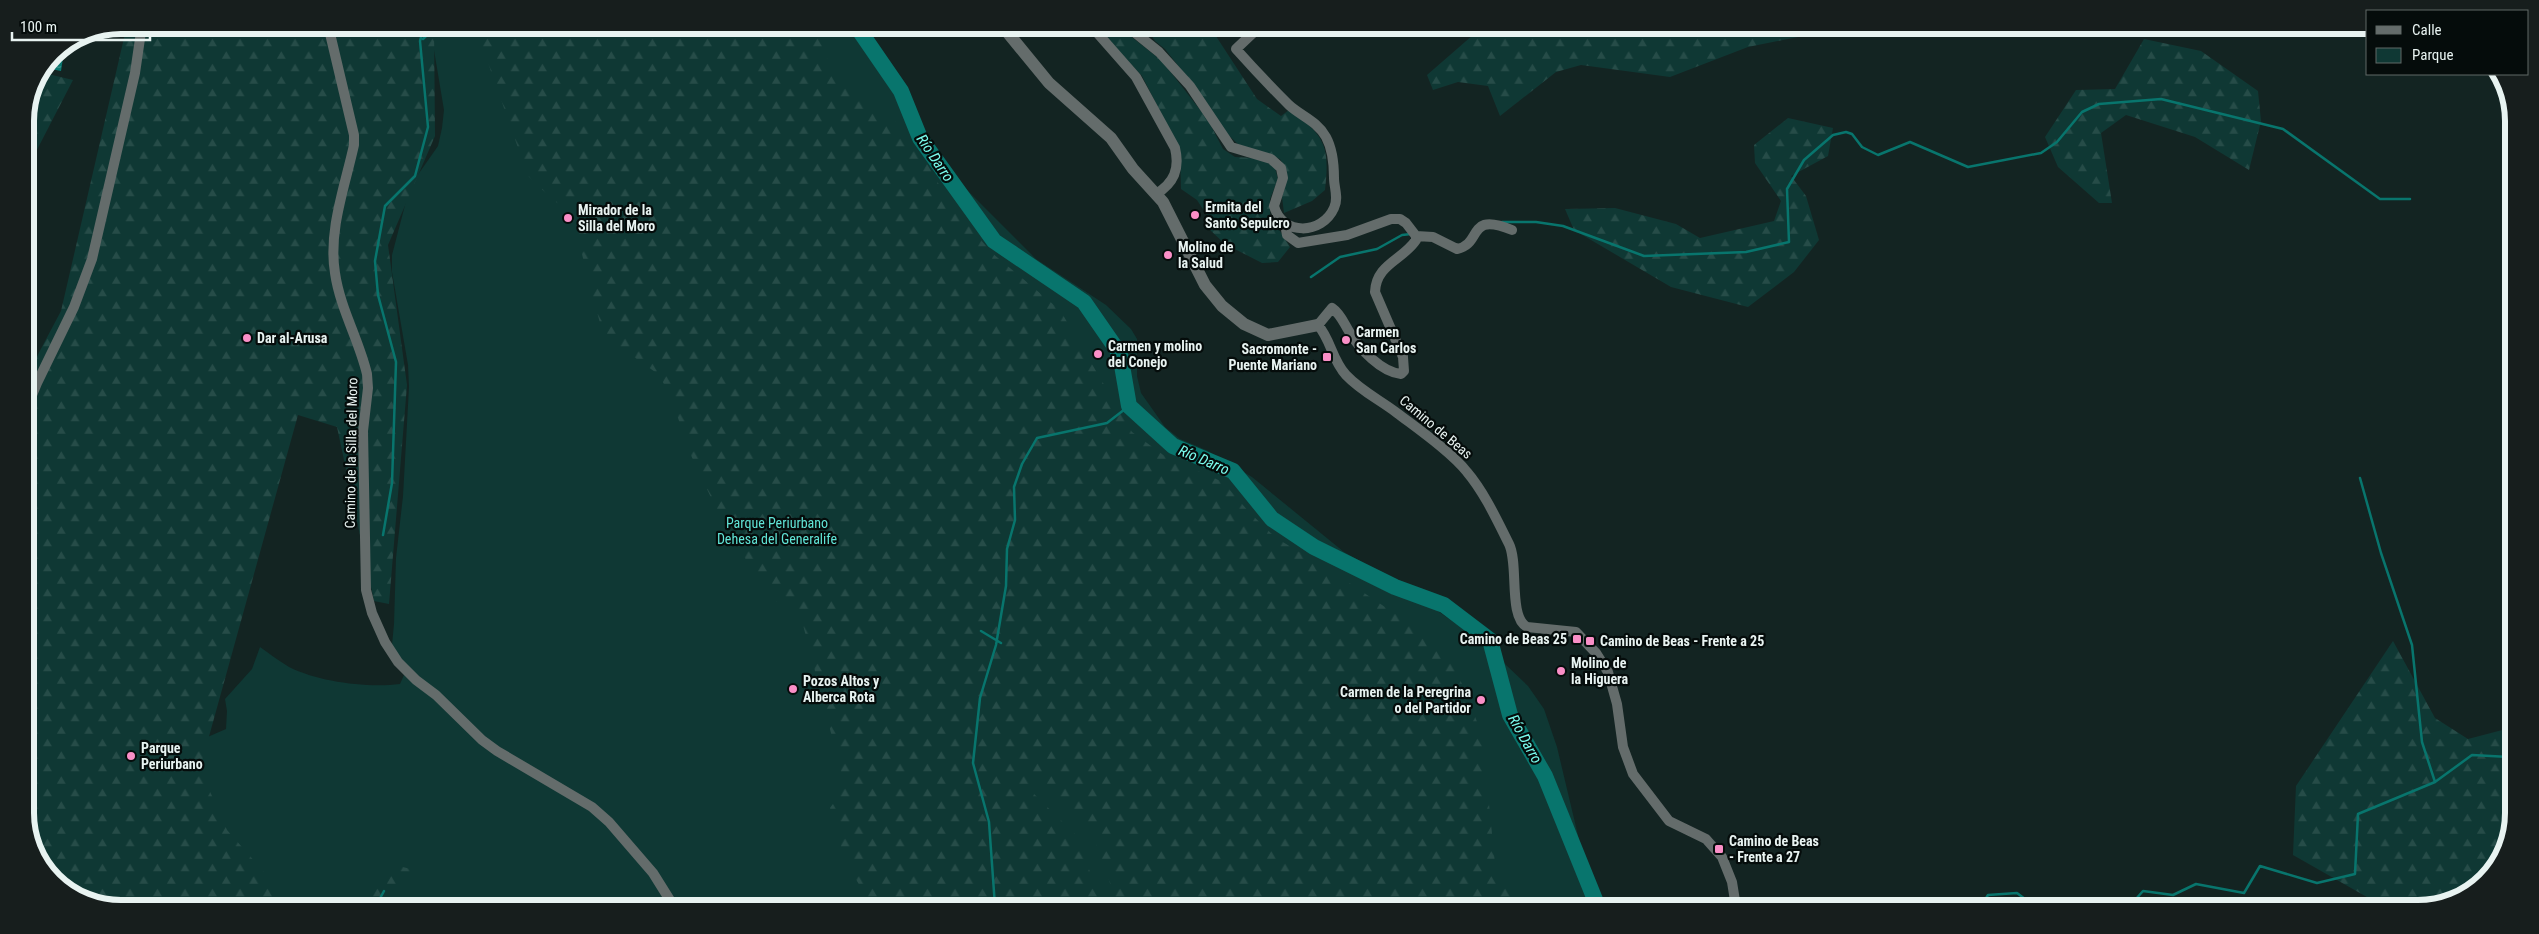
<svg xmlns="http://www.w3.org/2000/svg" width="2539" height="934" viewBox="0 0 2539 934" font-family="'Roboto Condensed',sans-serif">
  <style>
    .green { fill: #0f3834 }
    .forest { fill: url(#forest-firs) }
    .water { fill: url(#water-ripples) }
    .lines { fill: none; stroke-linecap: round; stroke-linejoin: round }
    .stream { stroke: #08756d; stroke-width: 2.5 }
    .river { stroke: #08756d; stroke-width: 16 }
    .minor { stroke: #646c6b; stroke-width: 10 }
    .tertiary { stroke: #646c6b; stroke-width: 12 }
    .poi-dot { fill: #fa8fc7; stroke: #050c0b; stroke-width: 2 }
    .labels { text-anchor: middle; dominant-baseline: central; stroke-width: 4.5; stroke-linejoin: round; paint-order: stroke }
    .poi-label { font-size: 14px; font-weight: bold; fill: #e8f3f1; stroke: #050c0b; text-anchor: start }
    .street-label { font-size: 14px; fill: #e8f3f1; stroke: #050c0b }
    .park-label { font-size: 14px; fill: #61e5d7; stroke: #050c0b }
    .water-label { font-size: 15px; font-style: italic; fill: #7afcee; stroke: #050c0b }
    .rim { fill: none; stroke: #e8f3f1; stroke-width: 6 }
  </style>
  <defs>
    <pattern id="forest-firs" width="22" height="20" patternUnits="userSpaceOnUse" patternTransform="scale(1.25)"><rect width="22" height="20" fill="#0f3834"/><path d="M5 1l3.5 6h-7zM16 11l3.5 6h-7z" fill="#264c48"/></pattern>
    <pattern id="water-ripples" width="26" height="14" patternUnits="userSpaceOnUse" patternTransform="scale(1.25)"><rect width="26" height="14" fill="#08756d"/><path d="M2 4q2-2 4 0t4 0M15 11q2-2 4 0t4 0" fill="none" stroke="#389089"/></pattern>
  </defs>
  <rect width="100%" height="100%" fill="#132422"/>
  <path class="green" d="M 430,26 L 862,27 L 883,57 L 943,162 L 968,191 L 1036,259 L 1106,305 L 1131,329 L 1137,339 L 1137,376 L 1141,393 L 1165,427 L 1180,439 L 1206,450 L 1252,477 L 1344,552 L 1397,582 L 1483,643 L 1528,686 L 1544,709 L 1557,747 L 1586,869 L 1608,907 L 89,904 L 45,871 L 25,816 L 226,729 L 227,711 L 225,699 L 252,669 L 260,647 C 270,654 279,661 289,667 C 319,682 367,688 400,684 L 404,675 L 392,645 L 394,624 L 396,558 L 403,496 L 409,387 L 408,365 L 392,272 L 392,255 L 410,186 L 438,146 L 442,128 L 444,110 Z"/>
  <path class="forest" d="M 127,25 L 434,26 L 435,136 L 388,245 L 407,385 L 389,604 L 374,601 L 337,427 L 298,415 L 200,769 L 227,830 L 292,904 L 89,904 L 45,871 L 25,820 L 25,379 L 61,311 Z
    M 475,26 L 818,27 L 829,65 L 856,97 L 884,113 L 907,130 L 951,205 L 992,253 L 1060,310 L 1132,432 L 1166,457 L 1223,482 L 1249,512 L 1276,538 L 1330,570 L 1443,646 L 1465,690 L 1482,735 L 1496,873 L 1509,892 L 1529,907 L 1118,906 L 1090,826 L 1038,783 L 1031,791 L 1076,835 L 1103,906 L 866,906 L 861,888 L 845,860 L 830,808 L 845,787 L 802,621 L 771,597 L 753,572 L 715,506 L 688,449 L 671,396 L 658,374 L 617,345 L 601,327 L 571,212 L 553,200 L 528,176 Z
    M 1097,27 L 1119,27 L 1162,61 L 1208,120 L 1223,149 L 1235,157 L 1254,158 L 1267,162 L 1275,168 L 1278,179 L 1270,199 L 1270,215 L 1290,247 L 1278,262 L 1262,263 L 1225,244 L 1210,230 L 1208,217 L 1197,200 L 1181,189 L 1180,150 L 1142,76 Z
    M 1146,27 L 1210,27 L 1257,99 L 1281,116 L 1289,110 C 1325,135 1330,146 1325,190 L 1312,201 L 1284,213 L 1282,197 L 1287,179 L 1286,169 L 1280,159 L 1239,145 L 1223,130 L 1206,101 L 1165,49 L 1155,41 Z
    M 1502,28 L 1838,29 L 1748,47 L 1670,77 L 1581,65 L 1556,72 L 1500,116 L 1488,86 L 1458,82 L 1433,90 L 1427,75 L 1473,35 Z
    M 2144,39 L 2201,51 L 2258,91 L 2261,121 L 2249,170 L 2195,137 L 2126,115 L 2101,133 L 2112,203 L 2099,203 L 2058,167 L 2045,137 L 2076,90 L 2115,89 Z
    M 44,73 L 73,80 L 25,173 L 25,114 Z
    M 1788,118 L 1833,128 L 1828,156 L 1791,176 L 1806,196 L 1819,240 L 1794,272 L 1748,307 L 1671,287 L 1574,230 L 1565,209 L 1615,208 L 1676,224 L 1700,238 L 1774,221 L 1781,201 L 1755,163 L 1754,145 Z
    M 2393,641 L 2435,718 L 2468,739 L 2510,728 L 2509,845 L 2476,889 L 2425,907 L 2388,909 L 2293,855 L 2296,786 Z
    M 386,863 L 411,869 L 396,905 L 367,904 Z"/>
  <path class="water" d="M 65,45 L 61,71 L 46,68 L 53,53 Z"/>
  <g class="lines">
    <path class="stream" d="M 419,26 L 421,37
      M 864,36 L 874,27
      M 423,39 L 436,26
      M 1502,222 L 1536,222 L 1563,226 L 1644,256 L 1746,252 L 1789,242 L 1787,189 L 1804,160 L 1833,135 L 1846,132 L 1852,134 L 1862,147 L 1878,155 L 1910,142 L 1968,167 L 2041,153 L 2057,142 L 2082,112 L 2099,104 L 2161,99 L 2283,129 L 2380,199 L 2410,199
      M 1311,277 L 1340,257 L 1377,249 L 1402,235 L 1411,234
      M 2360,478 L 2381,553 L 2412,645 L 2422,742 L 2435,782
      M 383,535 L 392,483 L 396,362 L 378,295 L 375,261 L 385,206 L 415,176 L 428,127 L 420,41 L 424,26
      M 981,631 L 1001,643
      M 377,904 L 384,891
      M 995,906 L 989,822 L 973,763 L 980,698 L 996,645 L 1006,586 L 1007,549 L 1015,520 L 1014,487 L 1022,464 L 1037,438 L 1107,423 L 1129,406
      M 1980,908 L 1988,895 L 2017,893 L 2037,908
      M 2128,908 L 2143,891 L 2173,895 L 2196,884 L 2244,893 L 2260,866 L 2317,883 L 2355,874 L 2358,814 L 2435,782 L 2472,755 L 2509,757"/>
    <path class="river" d="M 857,27 L 901,91 L 920,138 L 994,241 L 1084,302 L 1120,354 L 1129,406 L 1173,446 L 1233,471 L 1272,519 L 1314,547 L 1395,587 L 1444,605 L 1490,640 L 1510,715 L 1545,776 L 1598,907"/>
    <path class="minor" d="M 328,25 L 354,135 L 354,145 C 345,186 328,231 335,273 C 340,308 359,340 367,374 L 368,388 L 363,431 L 366,590 L 372,613 L 385,642 L 398,662 L 416,680 L 436,695 L 482,740 L 497,751 L 592,807 L 609,822 L 653,873 L 673,905
      M 1092,27 L 1136,77 L 1175,148 C 1180,169 1174,183 1156,194
      M 1128,27 L 1159,52 L 1190,86 L 1231,147 L 1271,159 L 1281,168 L 1283,178 L 1274,206 C 1282,236 1322,235 1334,208 C 1339,198 1334,188 1334,178 C 1334,164 1333,150 1326,137 C 1317,121 1301,116 1289,105 C 1271,87 1253,68 1236,49 L 1255,31 L 1252,28
      M 1285,224 L 1287,235 L 1298,243 L 1347,235 L 1391,219 L 1400,219 L 1406,223 L 1416,236 L 1416,240 C 1403,260 1376,264 1375,292 L 1403,357 L 1404,371 L 1401,374 C 1381,372 1360,349 1350,333 C 1344,324 1341,314 1332,308 L 1318,325 C 1331,340 1332,360 1346,375 C 1361,391 1380,400 1397,413 C 1418,429 1451,452 1467,472 C 1484,492 1497,520 1509,544 C 1519,564 1508,617 1527,627 L 1576,632 L 1596,653 L 1608,672 L 1617,704 L 1623,747 L 1633,774 L 1669,821 L 1706,839 L 1722,857 L 1732,882 L 1736,907
      M 1416,236 L 1433,237 L 1457,249 C 1483,244 1466,211 1512,230
      M 25,412 L 37,383 L 74,307 L 92,259 L 135,73 L 142,25"/>
    <path class="tertiary" d="M 1003,27 L 1049,83 L 1111,138 L 1133,169 L 1163,202 L 1205,285 L 1222,306 L 1244,324 L 1268,335 L 1318,325"/>
  </g>
  <g class="poi-dot">
    <circle cx="1195" cy="215" r="5"/>
    <circle cx="568" cy="218" r="5"/>
    <circle cx="1168" cy="255" r="5"/>
    <circle cx="247" cy="338" r="5"/>
    <circle cx="1346" cy="340" r="5"/>
    <circle cx="1098" cy="354" r="5"/>
    <rect x="1322" y="352" width="10" height="10" rx="2.5"/>
    <rect x="1572" y="634" width="10" height="10" rx="2.5"/>
    <rect x="1585" y="636" width="10" height="10" rx="2.5"/>
    <circle cx="1561" cy="671" r="5"/>
    <circle cx="793" cy="689" r="5"/>
    <circle cx="1481" cy="700" r="5"/>
    <circle cx="131" cy="756" r="5"/>
    <rect x="1714" y="844" width="10" height="10" rx="2.5"/>
  </g>
  <g class="labels">
    <g class="poi-label">
      <text x="1205" y="207">Ermita del<tspan x="1205" dy="16">Santo Sepulcro</tspan></text>
      <text x="578" y="210">Mirador de la<tspan x="578" dy="16">Silla del Moro</tspan></text>
      <text x="1178" y="247">Molino de<tspan x="1178" dy="16">la Salud</tspan></text>
      <text x="1356" y="332">Carmen<tspan x="1356" dy="16">San Carlos</tspan></text>
      <text x="257" y="338">Dar al-Arusa</text>
      <text x="1108" y="346">Carmen y molino<tspan x="1108" dy="16">del Conejo</tspan></text>
      <text x="1317" y="349" text-anchor="end">Sacromonte -<tspan x="1317" dy="16">Puente Mariano</tspan></text>
      <text x="1567" y="639" text-anchor="end">Camino de Beas 25</text>
      <text x="1600" y="641">Camino de Beas - Frente a 25</text>
      <text x="1571" y="663">Molino de<tspan x="1571" dy="16">la Higuera</tspan></text>
      <text x="803" y="681">Pozos Altos y<tspan x="803" dy="16">Alberca Rota</tspan></text>
      <text x="1471" y="692" text-anchor="end">Carmen de la Peregrina<tspan x="1471" dy="16">o del Partidor</tspan></text>
      <text x="141" y="748">Parque<tspan x="141" dy="16">Periurbano</tspan></text>
      <text x="1729" y="841">Camino de Beas<tspan x="1729" dy="16">- Frente a 27</tspan></text>
    </g>
    <g class="street-label">
      <text transform="translate(1436 427) rotate(40)">Camino de Beas</text>
      <text transform="translate(351 453) rotate(-89)">Camino de la Silla del Moro</text>
    </g>
    <g class="park-label">
      <text x="777" y="523">Parque Periurbano<tspan x="777" dy="16">Dehesa del Generalife</tspan></text>
    </g>
    <g class="water-label">
      <text transform="translate(935 158) rotate(56)">Río Darro</text>
      <text transform="translate(1204 460) rotate(23)">Río Darro</text>
      <text transform="translate(1525 739) rotate(61)">Río Darro</text>
    </g>
  </g>
  <path d="M0 0H2539V934H0ZM121 34H2418A87 87 0 0 1 2505 121V813A87 87 0 0 1 2418 900H121A87 87 0 0 1 34 813V121A87 87 0 0 1 121 34Z" fill="#171e1d" fill-rule="evenodd"/>
  <path class="rim" d="M121 34H2418A87 87 0 0 1 2505 121V813A87 87 0 0 1 2418 900H121A87 87 0 0 1 34 813V121A87 87 0 0 1 121 34Z"/>
  <rect x="2366" y="10" width="162" height="65" fill="#050c0b" stroke="#606867"/>
  <rect x="2376" y="26" width="25" height="8" fill="#646c6b" stroke="#606867"/>
  <text x="2412" y="35" font-size="15" fill="#e8f3f1">Calle</text>
  <rect x="2376" y="48" width="25" height="15" fill="#0f3834" stroke="#606867"/>
  <text x="2412" y="60" font-size="15" fill="#e8f3f1">Parque</text>
  <path d="M12 32v8h138v-8" fill="none" stroke="#e8f3f1" stroke-width="2.5"/>
  <text x="20" y="32" font-size="15" fill="#e8f3f1" stroke="#050c0b" stroke-width="4" paint-order="stroke">100 m</text>
</svg>
